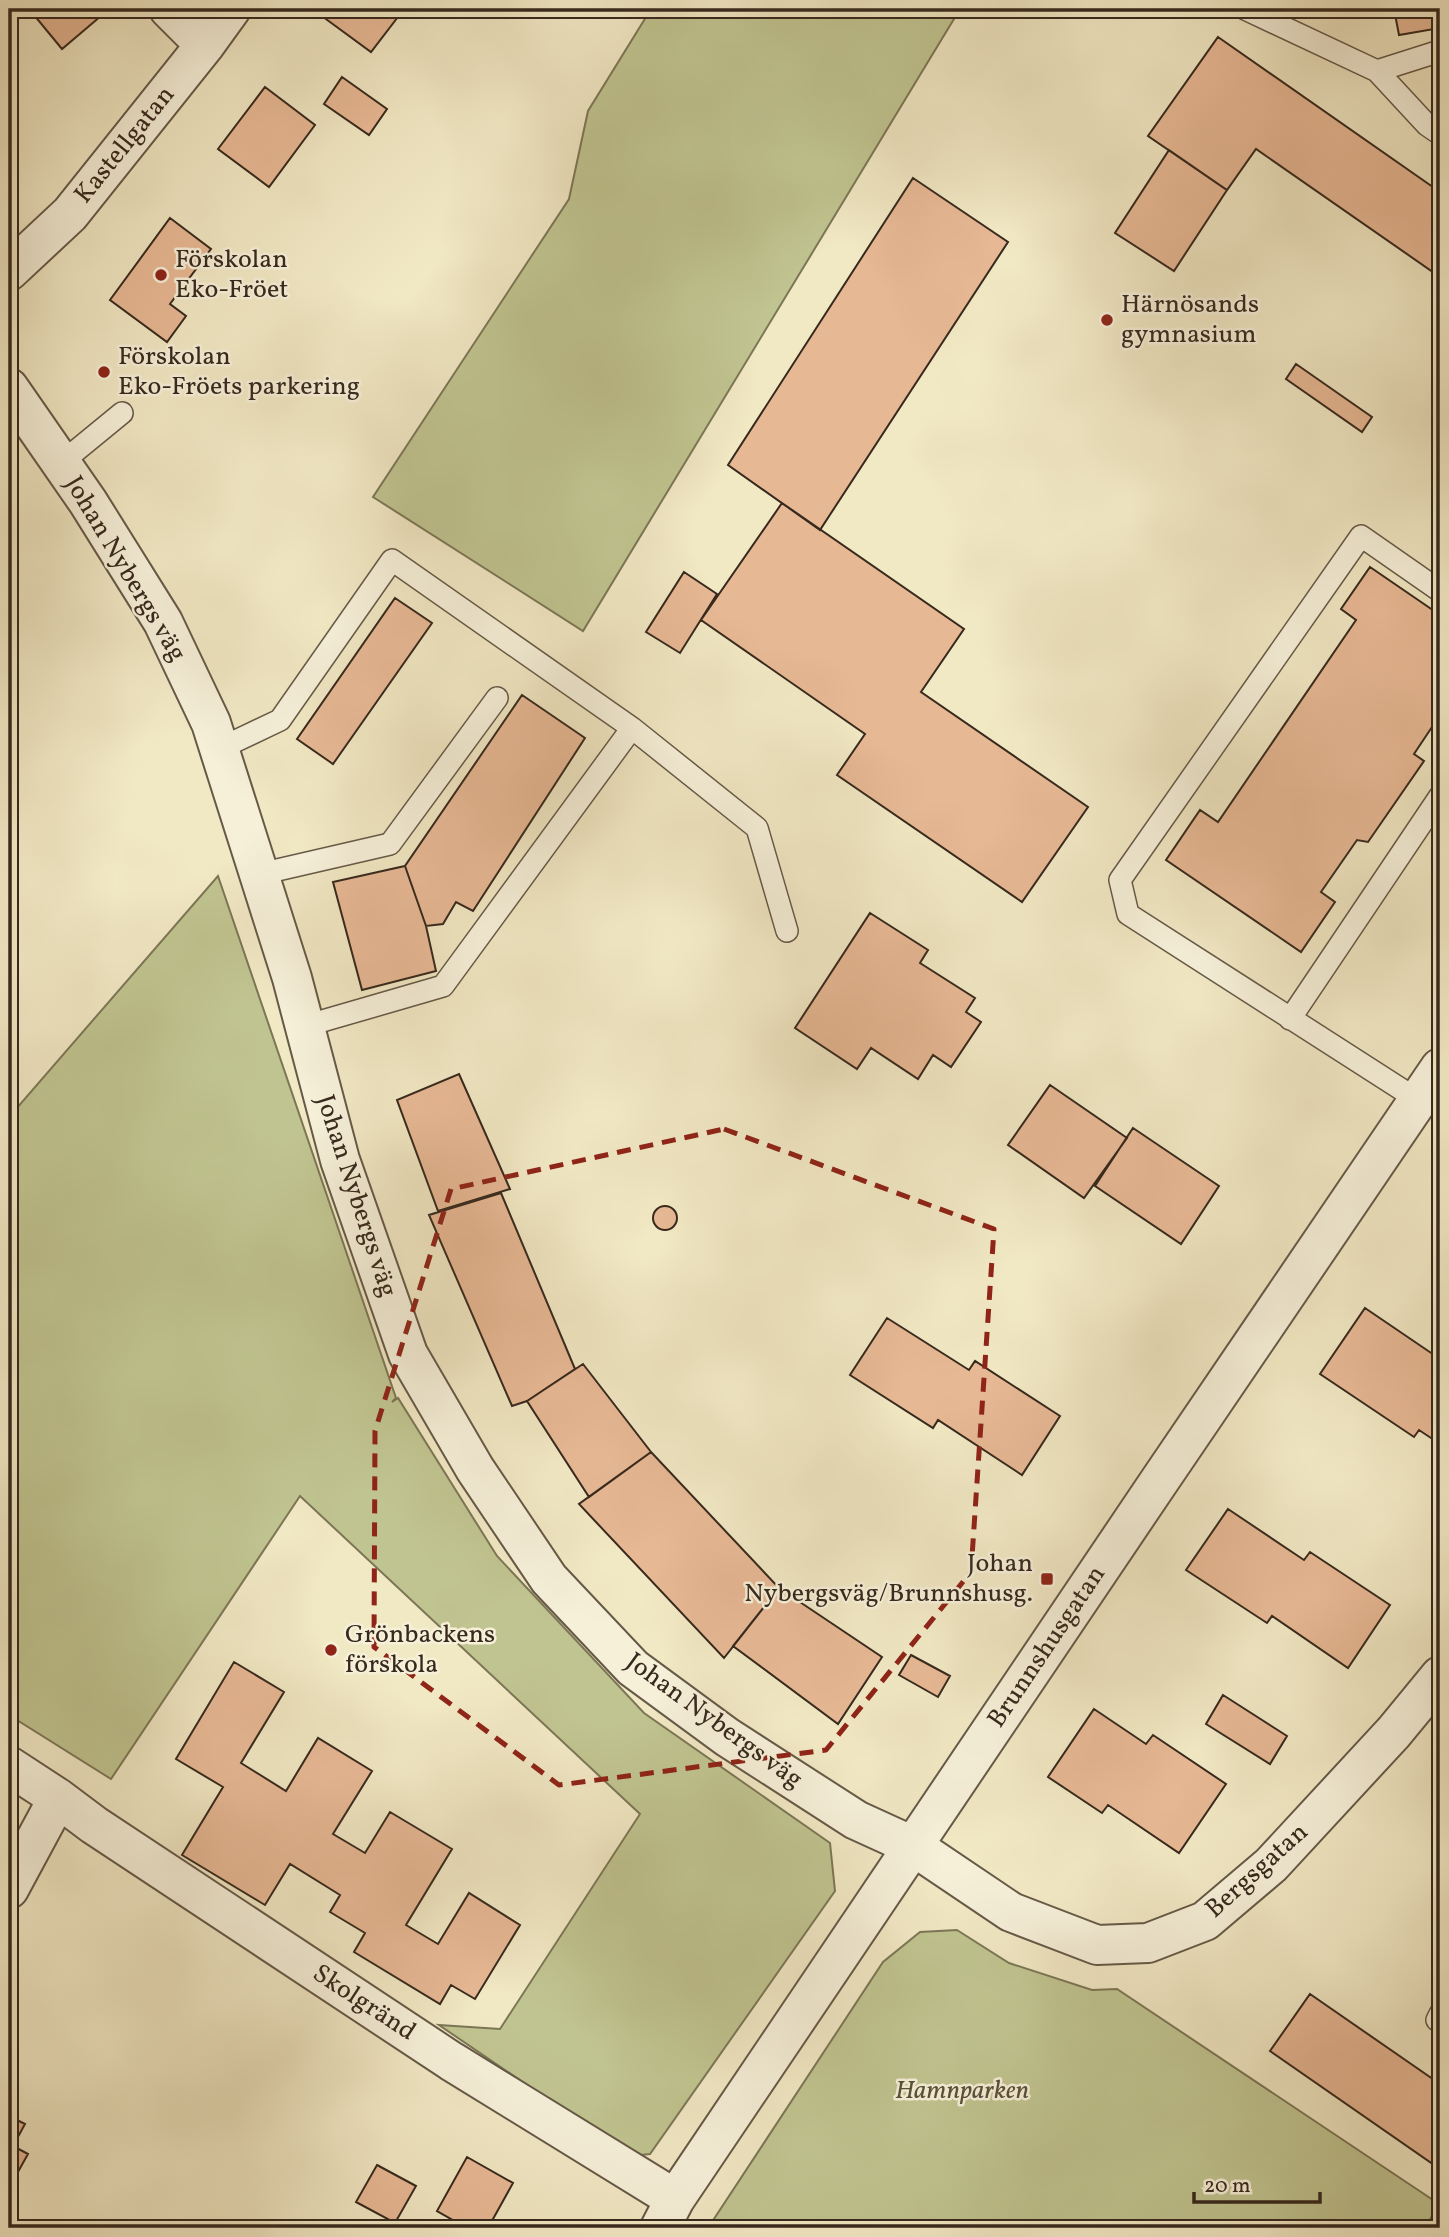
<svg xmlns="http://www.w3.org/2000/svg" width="1449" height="2237" viewBox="0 0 1449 2237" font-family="Vollkorn,serif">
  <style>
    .green { fill: #c0c490; stroke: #7c7656; stroke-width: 2 }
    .building { fill: #e7b894; stroke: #37291d; stroke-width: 2 }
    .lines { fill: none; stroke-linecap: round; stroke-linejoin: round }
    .lane-casing { stroke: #665947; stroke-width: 24 }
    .street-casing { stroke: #665947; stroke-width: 42 }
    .lane { stroke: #f6f0d9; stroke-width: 21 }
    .street { stroke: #f6f0d9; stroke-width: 38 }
    .marked { fill: none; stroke: #8f2418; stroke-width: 5; stroke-dasharray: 14 9; stroke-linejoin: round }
    .poi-dot { fill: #8f2418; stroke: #f6f0d9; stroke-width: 2.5 }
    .labels { text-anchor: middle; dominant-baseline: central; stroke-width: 5; stroke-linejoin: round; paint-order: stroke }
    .street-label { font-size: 26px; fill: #37291d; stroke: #f6f0d9 }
    .poi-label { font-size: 26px; fill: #37291d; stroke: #f6f0d9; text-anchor: start }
    .park-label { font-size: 26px; font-style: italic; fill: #59503a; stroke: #f6f0d9 }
  </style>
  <rect width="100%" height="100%" fill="#f1e8c4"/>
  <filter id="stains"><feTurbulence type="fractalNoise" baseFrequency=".00286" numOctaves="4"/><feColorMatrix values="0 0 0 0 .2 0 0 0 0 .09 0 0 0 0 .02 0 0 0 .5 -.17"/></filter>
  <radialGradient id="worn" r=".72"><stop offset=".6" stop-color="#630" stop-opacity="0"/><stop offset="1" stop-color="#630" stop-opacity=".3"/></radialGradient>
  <path class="green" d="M 651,9 L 960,9 L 583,631 L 373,497 L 569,199 L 588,111 Z
    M 218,876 L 396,1398 L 392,1402 L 398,1398 L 497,1556 L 644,1713 L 830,1843 L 835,1891 L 650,2154 L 631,2156 L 439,2025 L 500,2029 L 640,1814 L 300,1496 L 111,1779 L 9,1715 L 9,1117 Z
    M 957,1930 L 1009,1963 L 1092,1990 L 1117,1989 L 1439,2204 L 1425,2228 L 708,2228 L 883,1962 L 920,1932 Z"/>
  <path class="building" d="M 29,9 L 107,9 L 108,10 L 62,49 Z
    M 316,9 L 404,9 L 371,52 L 315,11 Z
    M 1394,9 L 1440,9 L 1440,28 L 1399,35 Z
    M 1218,37 L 1440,192 L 1440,277 L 1256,149 L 1227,190 L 1148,136 Z
    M 342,77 L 387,109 L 369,135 L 324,104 Z
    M 265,87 L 315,125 L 269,187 L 218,149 Z
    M 1169,150 L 1227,190 L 1174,271 L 1115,233 Z
    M 913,178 L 1008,242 L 820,530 L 728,465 Z
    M 170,218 L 211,249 L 170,304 L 186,316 L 167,342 L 110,300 Z
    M 1296,364 L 1372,417 L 1362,432 L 1286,379 Z
    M 782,503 L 964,629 L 921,692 L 1088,807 L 1022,902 L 837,775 L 865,734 L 701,620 Z
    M 1370,567 L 1440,615 L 1440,715 L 1414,754 L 1424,761 L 1368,842 L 1357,840 L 1321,892 L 1335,902 L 1301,952 L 1166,860 L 1200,810 L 1218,822 L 1356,620 L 1341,609 Z
    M 684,572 L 717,594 L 680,653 L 646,632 Z
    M 395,598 L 432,623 L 333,764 L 297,739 Z
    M 522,695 L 585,738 L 473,911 L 456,902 L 443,924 L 426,926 L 405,866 Z
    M 405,866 L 426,926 L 436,971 L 362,990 L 333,882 Z
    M 870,913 L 928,950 L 920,963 L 975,998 L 966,1012 L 981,1022 L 951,1067 L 933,1055 L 918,1079 L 871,1048 L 857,1069 L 795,1028 Z
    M 459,1074 L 510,1189 L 438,1211 L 397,1100 Z
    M 1050,1085 L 1127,1138 L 1084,1198 L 1008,1145 Z
    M 1133,1128 L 1219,1186 L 1181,1244 L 1095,1186 Z
    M 501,1193 L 575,1369 L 527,1401 L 512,1406 L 429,1215 Z
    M653 1218a12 12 0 1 1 24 0a12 12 0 1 1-24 0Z
    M 1365,1308 L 1440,1359 L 1440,1444 L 1419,1430 L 1414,1437 L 1320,1374 Z
    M 887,1318 L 969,1370 L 975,1361 L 1060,1416 L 1022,1475 L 938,1420 L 933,1428 L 850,1375 Z
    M 583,1364 L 651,1452 L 589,1497 L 527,1401 Z
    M 651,1452 L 779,1588 L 724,1658 L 579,1504 Z
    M 1228,1509 L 1304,1560 L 1310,1552 L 1390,1605 L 1348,1668 L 1272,1616 L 1267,1623 L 1186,1570 Z
    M 779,1588 L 882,1657 L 838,1724 L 733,1646 Z
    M 911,1655 L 950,1676 L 938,1697 L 899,1675 Z
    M 234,1662 L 284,1692 L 241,1763 L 286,1791 L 318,1738 L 372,1771 L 333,1834 L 365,1853 L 390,1812 L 452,1849 L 406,1925 L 438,1944 L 469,1893 L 520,1925 L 475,1999 L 451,1985 L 440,2004 L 354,1952 L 365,1933 L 330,1912 L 340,1895 L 290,1864 L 265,1905 L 182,1855 L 223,1787 L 176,1759 Z
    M 1223,1695 L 1287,1736 L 1270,1764 L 1206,1724 Z
    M 1094,1709 L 1146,1744 L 1153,1735 L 1226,1784 L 1179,1853 L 1108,1805 L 1102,1813 L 1048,1777 Z
    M 1310,1994 L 1440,2084 L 1440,2169 L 1270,2051 Z
    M 9,2116 L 25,2124 L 13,2146 L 28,2154 L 14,2179 L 9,2176 Z
    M 467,2157 L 513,2183 L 488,2228 L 467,2228 L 437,2211 Z
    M 377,2165 L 416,2186 L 395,2223 L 356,2202 Z"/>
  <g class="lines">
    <g class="lane-casing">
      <path id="lane" d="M 1245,9 L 1377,71 L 1427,125 L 1440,134
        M 1377,71 L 1440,51
        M 61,463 L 122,413
        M 219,749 L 280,720 L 392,560 L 632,728
        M 260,874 L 390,844 L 497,698
        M 1290,1019 L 1440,796
        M 305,1026 L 443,986 L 632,728 L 757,828 L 787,931
        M 1418,1100 L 1128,914 L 1120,880 L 1361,536 L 1440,591
        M 1437,2020 L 1440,2014"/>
    </g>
    <g class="street-casing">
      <path id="street" d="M 169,9 L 205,45
        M 9,271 L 70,214 L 205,45 L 231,9
        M 9,388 L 88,502 L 163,622 L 211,723 L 292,978 L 340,1160 L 408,1354 L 475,1469 L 549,1579 L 633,1668 L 727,1737 L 856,1820 L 913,1846 L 1011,1912 L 1097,1945 L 1148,1943 L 1205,1921 L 1271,1865 L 1394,1732 L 1440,1676
        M 9,1766 L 58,1798 L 9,1889
        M 58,1798 L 94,1825 L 451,2061 L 675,2199
        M 660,2228 L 675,2199 L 1160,1480 L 1440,1068"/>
    </g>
    <use href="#lane" class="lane"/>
    <use href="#street" class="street"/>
  </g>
  <path class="marked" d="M 724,1129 L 994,1229 L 971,1572 L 826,1750 L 559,1785 L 374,1647 L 375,1431 L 451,1189 Z"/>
  <g class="poi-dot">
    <circle cx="161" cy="275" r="7"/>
    <circle cx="1107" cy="320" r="7"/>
    <circle cx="104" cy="372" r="7"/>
    <rect x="1040" y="1572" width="14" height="14" rx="3.5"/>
    <circle cx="331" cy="1650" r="7"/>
  </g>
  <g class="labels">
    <g class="street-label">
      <text transform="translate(125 145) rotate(-51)">Kastellgatan</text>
      <text transform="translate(125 569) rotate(59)">Johan Nybergs väg</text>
      <text transform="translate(356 1196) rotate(72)">Johan Nybergs väg</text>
      <text transform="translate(1047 1647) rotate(-56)">Brunnshusgatan</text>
      <text transform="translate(714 1721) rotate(36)">Johan Nybergs väg</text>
      <text transform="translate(1257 1871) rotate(-42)">Bergsgatan</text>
      <text transform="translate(364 2003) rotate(33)">Skolgränd</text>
    </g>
    <g class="poi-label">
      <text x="175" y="260">Förskolan<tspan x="175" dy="30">Eko-Fröet</tspan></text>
      <text x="1121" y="305">Härnösands<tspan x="1121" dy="30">gymnasium</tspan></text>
      <text x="118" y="357">Förskolan<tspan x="118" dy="30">Eko-Fröets parkering</tspan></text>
      <text x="1033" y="1564" text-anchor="end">Johan<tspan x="1033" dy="30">Nybergsväg/Brunnshusg.</tspan></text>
      <text x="345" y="1635">Grönbackens<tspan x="345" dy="30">förskola</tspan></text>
    </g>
    <g class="park-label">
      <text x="962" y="2091">Hamnparken</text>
    </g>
  </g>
  <rect width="1449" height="2237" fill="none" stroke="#f1e8c4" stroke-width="35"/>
  <rect x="10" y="10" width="1428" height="2216" fill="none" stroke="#37291d" stroke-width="3.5"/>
  <rect x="18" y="18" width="1414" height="2202" fill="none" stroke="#37291d" stroke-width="2"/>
  <path d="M1194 2192v10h126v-10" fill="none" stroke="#37291d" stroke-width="3.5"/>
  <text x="1204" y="2192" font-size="21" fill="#37291d" stroke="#f6f0d9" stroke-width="5" paint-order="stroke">20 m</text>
  <rect width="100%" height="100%" filter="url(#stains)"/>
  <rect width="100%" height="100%" fill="url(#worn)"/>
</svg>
